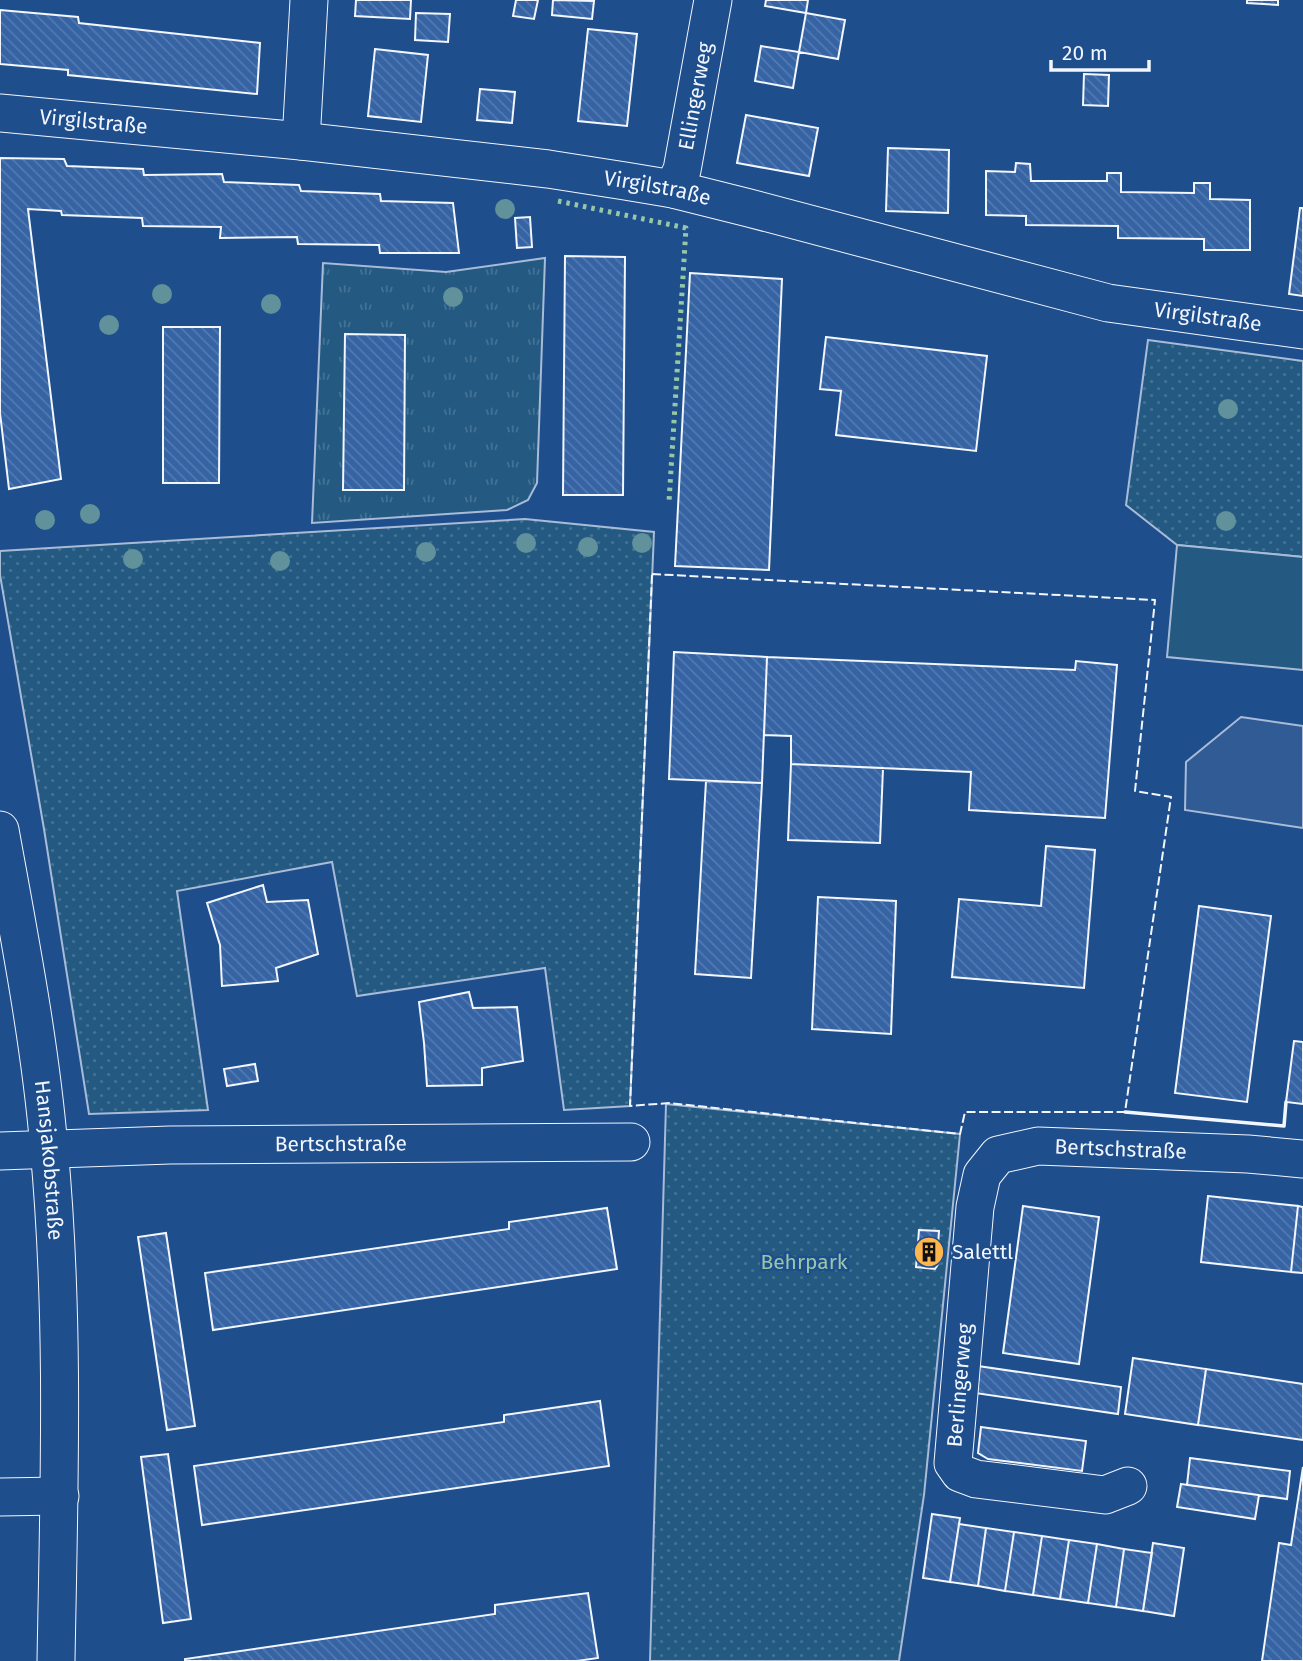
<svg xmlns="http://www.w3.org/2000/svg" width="1303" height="1661" viewBox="0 0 1303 1661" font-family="'Fira Sans',sans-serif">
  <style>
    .grass { fill: url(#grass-tufts); stroke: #a8bbd7; stroke-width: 2 }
    .park { fill: url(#park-dots); stroke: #a8bbd7; stroke-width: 2 }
    .pitch { fill: #245a82; stroke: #a8bbd7; stroke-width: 2 }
    .parking { fill: #305b95; stroke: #a8bbd7; stroke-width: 2 }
    .building { fill: url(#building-back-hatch); stroke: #f2f6ff; stroke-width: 2 }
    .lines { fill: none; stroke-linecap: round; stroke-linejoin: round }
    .minor-casing { stroke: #f2f6ff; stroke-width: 39 }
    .minor { stroke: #1f4e8c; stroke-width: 37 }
    .hedge { stroke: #97c8a6; stroke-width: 5; stroke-dasharray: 3.5 5; stroke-linecap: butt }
    .fence { stroke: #f2f6ff; stroke-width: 2; stroke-dasharray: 9 3.5; stroke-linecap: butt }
    .wall { stroke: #f2f6ff; stroke-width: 3.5 }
    .tree { fill: #61919a }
    .labels { text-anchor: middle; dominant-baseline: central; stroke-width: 5; stroke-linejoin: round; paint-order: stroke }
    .street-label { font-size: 21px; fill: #f2f6ff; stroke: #1f4e8c }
    .poi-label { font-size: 21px; fill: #f2f6ff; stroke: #1f4e8c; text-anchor: start }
    .park-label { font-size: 21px; fill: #97c8a6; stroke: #1f4e8c }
  </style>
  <defs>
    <pattern id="grass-tufts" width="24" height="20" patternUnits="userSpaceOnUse" patternTransform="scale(1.75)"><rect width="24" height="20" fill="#245a82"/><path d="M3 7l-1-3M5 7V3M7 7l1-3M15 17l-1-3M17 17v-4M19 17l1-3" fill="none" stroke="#447295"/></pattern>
    <pattern id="park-dots" width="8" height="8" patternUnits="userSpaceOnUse" patternTransform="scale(1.75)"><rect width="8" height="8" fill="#245a82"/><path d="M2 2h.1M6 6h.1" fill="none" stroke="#447295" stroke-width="1.8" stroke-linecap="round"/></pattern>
    <pattern id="building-back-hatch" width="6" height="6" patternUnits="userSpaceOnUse" patternTransform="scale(1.75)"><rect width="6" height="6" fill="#3563a3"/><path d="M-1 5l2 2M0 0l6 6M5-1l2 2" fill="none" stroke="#537ab1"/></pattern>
  </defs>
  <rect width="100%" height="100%" fill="#1f4e8c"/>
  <path class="grass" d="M 545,258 L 537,483 L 528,500 L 507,510 L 312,523 L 323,263 L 446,272 Z"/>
  <path class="park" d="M 1148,340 L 1303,361 L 1303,557 L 1177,545 L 1126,505 Z
    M 525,519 L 654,532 L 630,1106 L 564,1110 L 545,968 L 357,996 L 332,862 L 177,891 L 208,1110 L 89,1114 L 44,829 L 0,575 L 0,551 Z
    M 666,1104 L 960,1134 L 924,1495 L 899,1661 L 650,1661 Z"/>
  <path class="pitch" d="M 1177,545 L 1303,557 L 1303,670 L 1167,657 Z"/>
  <path class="parking" d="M 1241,717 L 1303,726 L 1303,828 L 1185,810 L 1186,762 Z"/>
  <path class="building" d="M 356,0 L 411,0 L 410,19 L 355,16 Z
    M 516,0 L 538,0 L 534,19 L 513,16 Z
    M 553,0 L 594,1 L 592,19 L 552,15 Z
    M 766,0 L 808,0 L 806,13 L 765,6 Z
    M 1247,0 L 1278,0 L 1278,5 L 1247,3 Z
    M 0,10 L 78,17 L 79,23 L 260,43 L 257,94 L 68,75 L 68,70 L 0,64 Z
    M 416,13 L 450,14 L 448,42 L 415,40 Z
    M 806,13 L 845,20 L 838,59 L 799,52 Z
    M 588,29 L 637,34 L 627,126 L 578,121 Z
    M 761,46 L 799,52 L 793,88 L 755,81 Z
    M 375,49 L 428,55 L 421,122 L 368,116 Z
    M 1084,74 L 1109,75 L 1108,106 L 1083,105 Z
    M 480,89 L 515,92 L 512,123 L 477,120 Z
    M 746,115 L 818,128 L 809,176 L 737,163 Z
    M 888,148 L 949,150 L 948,213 L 886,211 Z
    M 0,158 L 64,159 L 67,166 L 143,169 L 144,175 L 222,174 L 224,182 L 299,185 L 301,191 L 380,194 L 381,201 L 453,203 L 459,253 L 380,253 L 379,245 L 298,244 L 297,237 L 220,238 L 221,227 L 143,226 L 142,218 L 62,215 L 61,211 L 28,209 L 61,479 L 9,489 L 0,413 Z
    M 1016,163 L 1030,164 L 1031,181 L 1107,181 L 1107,173 L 1121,173 L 1121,192 L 1194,193 L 1194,183 L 1210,183 L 1210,199 L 1250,200 L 1250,250 L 1204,250 L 1204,239 L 1118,238 L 1118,226 L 1026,225 L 1026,216 L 986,215 L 986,171 L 1015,172 Z
    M 1300,208 L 1303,208 L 1303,296 L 1289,294 Z
    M 530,217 L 532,247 L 517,248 L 515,218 Z
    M 565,256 L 625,257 L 623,495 L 563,495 Z
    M 690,273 L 782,279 L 769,570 L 675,566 Z
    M 163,327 L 220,327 L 219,483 L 163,483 Z
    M 345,334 L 405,335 L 404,490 L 343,490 Z
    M 826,337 L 987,356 L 976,451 L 836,435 L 841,391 L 820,389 Z
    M 674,652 L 767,657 L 762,783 L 669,779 Z
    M 767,657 L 1075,670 L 1076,661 L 1117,665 L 1105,818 L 969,810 L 971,772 L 791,764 L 791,736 L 764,735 Z
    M 791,764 L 883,768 L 880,843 L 788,840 Z
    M 706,781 L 762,783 L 751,978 L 695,974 Z
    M 1046,846 L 1095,850 L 1084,988 L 952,977 L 959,899 L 1041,906 Z
    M 263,885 L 267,902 L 308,900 L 318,954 L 276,968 L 278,981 L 222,986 L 220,945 L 207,903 Z
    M 818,897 L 896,901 L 891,1034 L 812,1029 Z
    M 1199,906 L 1271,916 L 1247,1102 L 1175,1093 Z
    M 469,992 L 473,1008 L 517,1007 L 523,1061 L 482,1068 L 482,1085 L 427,1086 L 424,1043 L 419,1002 Z
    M 1294,1041 L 1303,1042 L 1303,1104 L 1286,1102 Z
    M 255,1064 L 258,1081 L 227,1086 L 224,1069 Z
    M 1208,1196 L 1298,1206 L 1291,1272 L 1201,1262 Z
    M 1023,1206 L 1099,1217 L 1079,1364 L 1003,1353 Z
    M 1298,1206 L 1303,1207 L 1303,1273 L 1291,1272 Z
    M 607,1208 L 617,1269 L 213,1330 L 205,1273 L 509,1229 L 509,1222 Z
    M 919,1230 L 939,1231 L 938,1246 L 942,1258 L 935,1269 L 916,1267 Z
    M 166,1233 L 195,1426 L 167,1430 L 138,1237 Z
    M 1133,1358 L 1206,1369 L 1198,1425 L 1125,1414 Z
    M 978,1366 L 1121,1387 L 1118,1414 L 975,1393 Z
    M 1206,1369 L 1303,1384 L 1303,1440 L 1198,1425 Z
    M 600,1401 L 609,1466 L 202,1525 L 194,1466 L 504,1422 L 504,1415 Z
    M 981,1427 L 1086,1441 L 1082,1471 L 988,1459 L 978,1453 Z
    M 168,1454 L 191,1619 L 163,1623 L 141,1457 Z
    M 1190,1458 L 1290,1471 L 1287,1499 L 1187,1485 Z
    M 1303,1467 L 1303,1661 L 1262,1661 L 1279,1543 L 1291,1545 Z
    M 1181,1484 L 1259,1495 L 1255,1519 L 1177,1507 Z
    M 932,1514 L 960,1518 L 950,1582 L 923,1578 Z
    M 959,1524 L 986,1528 L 978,1586 L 950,1582 Z
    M 986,1528 L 1014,1532 L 1005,1591 L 978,1586 Z
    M 1014,1532 L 1042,1536 L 1033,1595 L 1005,1591 Z
    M 1042,1536 L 1069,1540 L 1060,1599 L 1033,1595 Z
    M 1069,1540 L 1097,1544 L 1088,1603 L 1060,1599 Z
    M 1153,1543 L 1184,1548 L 1174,1616 L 1143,1611 Z
    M 1097,1544 L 1124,1549 L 1116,1607 L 1088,1603 Z
    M 1124,1549 L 1152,1553 L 1143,1611 L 1116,1607 Z
    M 588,1593 L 598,1658 L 577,1661 L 185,1661 L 185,1659 L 495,1614 L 495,1605 Z"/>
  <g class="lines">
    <g class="minor-casing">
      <g id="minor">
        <path id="s1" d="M 0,113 L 301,141 L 548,169 L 625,181 L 673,189 L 749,208 L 1108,303 L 1303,330"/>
        <path d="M 301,141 L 309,0"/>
        <path id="s2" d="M 673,189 L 682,170 L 713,0"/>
        <path id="s3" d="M 0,830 C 19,935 40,1042 49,1148 C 65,1319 59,1490 56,1661"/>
        <path id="s4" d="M 0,1151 L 170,1145 L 631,1142"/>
        <path id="s5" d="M 1128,1486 L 1105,1495 L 976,1479 L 960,1473 L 953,1463 L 975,1207 L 982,1175 L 998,1155 L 1038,1146 L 1248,1154 L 1303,1159"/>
        <path d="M 0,1497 L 60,1496"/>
      </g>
    </g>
    <use href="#minor" class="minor"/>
    <path class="hedge" d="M 558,201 L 686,228 L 669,502"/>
    <path class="fence" d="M 652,574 L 1155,600 L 1135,791 L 1171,797 L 1125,1112 L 965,1112 L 960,1134 L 669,1103 L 630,1106 Z"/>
    <path class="wall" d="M 1125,1112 L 1284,1126 L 1286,1102"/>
  </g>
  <g class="tree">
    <circle cx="505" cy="209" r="10"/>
    <circle cx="162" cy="294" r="10"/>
    <circle cx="453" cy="297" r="10"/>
    <circle cx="271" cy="304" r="10"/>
    <circle cx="109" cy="325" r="10"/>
    <circle cx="1228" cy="409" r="10"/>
    <circle cx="90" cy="514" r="10"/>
    <circle cx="45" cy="520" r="10"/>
    <circle cx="1226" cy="521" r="10"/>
    <circle cx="526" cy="543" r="10"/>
    <circle cx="642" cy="543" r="10"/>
    <circle cx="588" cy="547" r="10"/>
    <circle cx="426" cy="552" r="10"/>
    <circle cx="133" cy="559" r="10"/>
    <circle cx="280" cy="561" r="10"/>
  </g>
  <defs>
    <g id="building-disc" transform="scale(1.575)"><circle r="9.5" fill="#ffb74d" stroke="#1f4e8c"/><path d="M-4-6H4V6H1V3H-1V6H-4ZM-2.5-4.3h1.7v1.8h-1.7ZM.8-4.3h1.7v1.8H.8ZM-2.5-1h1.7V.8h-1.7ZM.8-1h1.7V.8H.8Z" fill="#111"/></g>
  </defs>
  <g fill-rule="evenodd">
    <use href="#building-disc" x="929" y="1252"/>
  </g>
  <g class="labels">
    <g class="street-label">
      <text stroke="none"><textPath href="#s2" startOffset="96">Ellingerweg</textPath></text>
      <text stroke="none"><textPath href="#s1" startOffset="94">Virgilstraße</textPath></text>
      <text stroke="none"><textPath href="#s1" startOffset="662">Virgilstraße</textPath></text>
      <text stroke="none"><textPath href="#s1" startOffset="1228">Virgilstraße</textPath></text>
      <text stroke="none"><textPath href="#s4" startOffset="341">Bertschstraße</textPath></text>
      <text stroke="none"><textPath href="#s5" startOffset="623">Bertschstraße</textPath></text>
      <text stroke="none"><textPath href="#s3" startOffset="334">Hansjakobstraße</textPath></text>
      <text stroke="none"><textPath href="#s5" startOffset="262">Berlingerweg</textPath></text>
    </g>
    <g class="poi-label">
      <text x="952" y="1252">Salettl</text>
    </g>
    <g class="park-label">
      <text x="804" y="1262">Behrpark</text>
    </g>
  </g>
  <path d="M1051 60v10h98v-10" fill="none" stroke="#f2f6ff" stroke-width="3.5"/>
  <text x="1062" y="60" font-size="21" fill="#f2f6ff" stroke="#1f4e8c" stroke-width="5" paint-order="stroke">20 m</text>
</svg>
